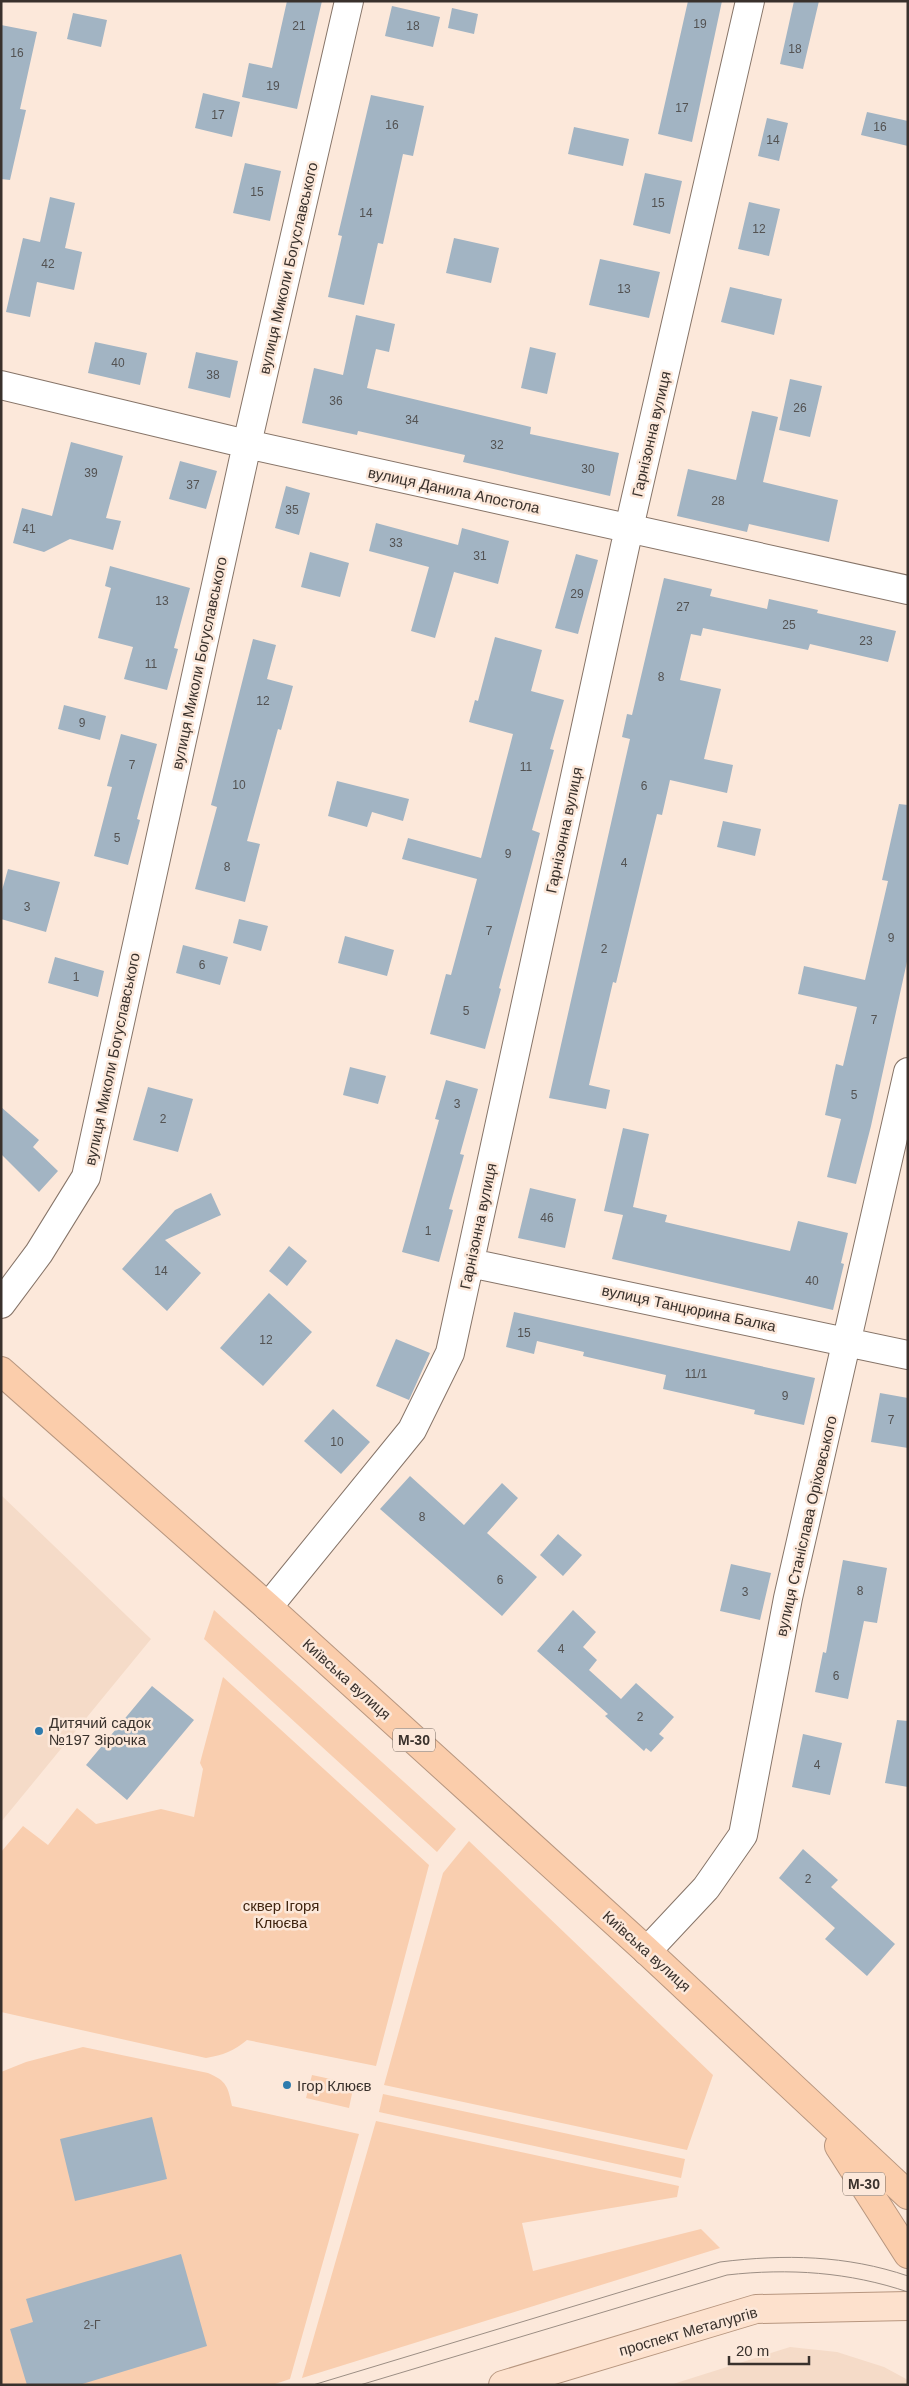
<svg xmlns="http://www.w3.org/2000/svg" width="909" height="2386" viewBox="0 0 909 2386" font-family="Arial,sans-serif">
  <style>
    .built { fill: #f5dbc8 }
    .green { fill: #f9ceaf }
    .building { fill: #a2b4c3 }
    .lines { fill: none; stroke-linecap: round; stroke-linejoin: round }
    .minor-casing { stroke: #867468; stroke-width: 30 }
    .major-casing { stroke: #b7967f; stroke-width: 30 }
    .highway-casing { stroke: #b7967f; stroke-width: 30 }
    .minor { stroke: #fff; stroke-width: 28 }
    .major { stroke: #fde1cd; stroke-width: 28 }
    .highway { stroke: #fbcdab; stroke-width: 28 }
    .tram { stroke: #9c8e84; stroke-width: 1 }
    .poi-dot { fill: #2e7bad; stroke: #fce8da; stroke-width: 2 }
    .labels { text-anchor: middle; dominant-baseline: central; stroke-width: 5; stroke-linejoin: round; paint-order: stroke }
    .number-label { font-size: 12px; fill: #535252 }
    .shield { fill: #fce8da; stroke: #746860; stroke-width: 1 }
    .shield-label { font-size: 14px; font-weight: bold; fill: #39312c }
    .street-label { font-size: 15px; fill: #39312c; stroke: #fce8da }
    .poi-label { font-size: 15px; fill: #39312c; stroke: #fce8da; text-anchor: start }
    .park-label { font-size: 15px; fill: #402510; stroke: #fce8da }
  </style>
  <rect width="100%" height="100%" fill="#fce8da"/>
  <path class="built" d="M 1,1495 L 151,1639 L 1,1822 Z
    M 790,2347 L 837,2352 L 884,2367 L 908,2380 L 908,2385 L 670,2385 Z"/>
  <path class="green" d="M 214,1610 L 456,1829 L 437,1852 L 204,1639 Z
    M 223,1677 L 429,1865 L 376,2066 L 247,2040 C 234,2051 223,2055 206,2058 L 1,2012 L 1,1852 L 23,1826 L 48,1845 L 77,1808 L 96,1824 L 161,1809 L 194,1817 L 203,1769 L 200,1763 Z
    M 469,1841 L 713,2075 L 687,2150 L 384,2085 L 443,1873 Z
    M 83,2047 L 208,2073 C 227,2081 228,2087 232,2106 L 359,2134 L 290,2379 L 272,2385 L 1,2385 L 1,2072 L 26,2062 Z
    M 312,2075 L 354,2084 L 349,2108 L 306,2098 Z
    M 383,2094 L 685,2159 L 681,2178 L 379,2112 Z
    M 376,2121 L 679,2186 L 677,2197 L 522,2223 L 533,2271 L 701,2229 L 720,2248 L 302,2378 Z"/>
  <path class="building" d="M 287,1 L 322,1 L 297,109 L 242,97 L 249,63 L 272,68 Z
    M 688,1 L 722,1 L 692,142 L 658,134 Z
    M 794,1 L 819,1 L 803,69 L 780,64 Z
    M 392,6 L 440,17 L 433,47 L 385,36 Z
    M 452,8 L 478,14 L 474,34 L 448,28 Z
    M 73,13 L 107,20 L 101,47 L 67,39 Z
    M 1,25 L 37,32 L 20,109 L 26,110 L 10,180 L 1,179 Z
    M 203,93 L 240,102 L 232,137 L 195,128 Z
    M 371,95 L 424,106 L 413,156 L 403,154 L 383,244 L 378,243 L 364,305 L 328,297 L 342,236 L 338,235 Z
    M 867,112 L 908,121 L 908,146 L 861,135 Z
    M 767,118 L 788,123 L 779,161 L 758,156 Z
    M 574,127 L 629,139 L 623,166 L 568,154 Z
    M 245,163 L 281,171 L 270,221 L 233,213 Z
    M 645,173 L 682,181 L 670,234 L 633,225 Z
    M 50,197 L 75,203 L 65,248 L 82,252 L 74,290 L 37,282 L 30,317 L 6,312 L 23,238 L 40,242 Z
    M 749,202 L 780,209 L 769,256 L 738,249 Z
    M 454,238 L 499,248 L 491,283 L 446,273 Z
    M 600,259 L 660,272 L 649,318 L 589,305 Z
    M 730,287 L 782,299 L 774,335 L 721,322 Z
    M 356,315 L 395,324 L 389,352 L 376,349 L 367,388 L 531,427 L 530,434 L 619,453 L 610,496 L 463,462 L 465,455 L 358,431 L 357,435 L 302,423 L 314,368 L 343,375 Z
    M 95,342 L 147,353 L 140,385 L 88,373 Z
    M 530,347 L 556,353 L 547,394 L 521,388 Z
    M 196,352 L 238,361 L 230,398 L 188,388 Z
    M 790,379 L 822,386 L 810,437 L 779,430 Z
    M 752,411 L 778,417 L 763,482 L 838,500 L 829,542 L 749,524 L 747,532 L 677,516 L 688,469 L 736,480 Z
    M 71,442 L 123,456 L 106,518 L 121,521 L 113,550 L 70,539 L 44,552 L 13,543 L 22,508 L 52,516 Z
    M 180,461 L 217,471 L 206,509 L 169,499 Z
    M 286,486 L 310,493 L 299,535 L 275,528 Z
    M 376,523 L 458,545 L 462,528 L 509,541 L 498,584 L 454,572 L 435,638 L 411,631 L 429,567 L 369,551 Z
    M 310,552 L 349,563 L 340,597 L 301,587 Z
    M 576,554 L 598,560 L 578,634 L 555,628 Z
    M 110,566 L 190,588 L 174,648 L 178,649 L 167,690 L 124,679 L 133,647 L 98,638 L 111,588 L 105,586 Z
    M 664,578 L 712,589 L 710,596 L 767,609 L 769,599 L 818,610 L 817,613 L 896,631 L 888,662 L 810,644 L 808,650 L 703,628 L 701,636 L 691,634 L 680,680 L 721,689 L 704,759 L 733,765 L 727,793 L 670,780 L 662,815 L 657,814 L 616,983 L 613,982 L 589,1085 L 610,1090 L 606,1109 L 549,1098 L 630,739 L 622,737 L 627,714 L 632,715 Z
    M 495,637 L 542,650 L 531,691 L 564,700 L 550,749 L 554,750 L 532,830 L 540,833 L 499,988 L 501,989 L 485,1049 L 430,1034 L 446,974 L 451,975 L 477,879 L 402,859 L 408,838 L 481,858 L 513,734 L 469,722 L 475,700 L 478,701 Z
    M 253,639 L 276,645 L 267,679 L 293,686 L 281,730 L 278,729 L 247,841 L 260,844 L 245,902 L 195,889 L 217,807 L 211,805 Z
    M 64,705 L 106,716 L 100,740 L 58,729 Z
    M 121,734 L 157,744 L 137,819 L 140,820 L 128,865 L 94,856 L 112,787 L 107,786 Z
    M 337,781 L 409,799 L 403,821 L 372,812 L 367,827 L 328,816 Z
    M 899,804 L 908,805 L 908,957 L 871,1126 L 856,1184 L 827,1177 L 841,1119 L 825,1115 L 836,1064 L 843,1066 L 857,1007 L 798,994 L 804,966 L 865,980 L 888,881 L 882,880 Z
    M 723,821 L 761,829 L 755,856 L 717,847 Z
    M 8,869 L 60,882 L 46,932 L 1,919 L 1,894 Z
    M 239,919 L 268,926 L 261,951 L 233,943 Z
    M 345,936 L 394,950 L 387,976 L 338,963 Z
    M 183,945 L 228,957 L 220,985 L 176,973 Z
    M 55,957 L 104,971 L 98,997 L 48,983 Z
    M 350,1067 L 386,1076 L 378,1104 L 343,1095 Z
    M 446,1080 L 478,1089 L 460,1154 L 464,1155 L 449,1209 L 453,1210 L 439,1262 L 402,1252 L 439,1120 L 435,1119 Z
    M 148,1087 L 193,1099 L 178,1152 L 133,1140 Z
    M 1,1107 L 39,1140 L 33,1147 L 58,1171 L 39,1192 L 1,1154 Z
    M 623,1128 L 649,1134 L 633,1207 L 667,1215 L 665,1222 L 790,1251 L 798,1221 L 848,1233 L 841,1263 L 844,1264 L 833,1310 L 612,1259 L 623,1215 L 604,1211 Z
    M 530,1188 L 576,1199 L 565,1248 L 518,1238 Z
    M 211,1193 L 221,1215 L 165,1240 L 201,1273 L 167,1311 L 122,1269 L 175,1210 Z
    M 289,1246 L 307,1261 L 287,1286 L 269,1271 Z
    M 269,1293 L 312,1332 L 263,1386 L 220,1348 Z
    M 514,1312 L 815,1378 L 804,1425 L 754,1414 L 755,1410 L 663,1389 L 666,1375 L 583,1356 L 584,1352 L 537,1341 L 534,1354 L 506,1347 Z
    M 396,1339 L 430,1353 L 409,1400 L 376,1386 Z
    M 880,1393 L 908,1398 L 908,1448 L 871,1442 Z
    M 333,1409 L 370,1442 L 341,1474 L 304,1441 Z
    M 410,1476 L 464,1525 L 502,1483 L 518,1498 L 487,1533 L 537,1577 L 502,1616 L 380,1509 Z
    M 558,1534 L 582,1555 L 563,1576 L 540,1555 Z
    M 843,1560 L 887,1568 L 877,1623 L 864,1621 L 848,1699 L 815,1692 L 823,1652 L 826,1653 Z
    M 731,1564 L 771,1573 L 760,1620 L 720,1611 Z
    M 573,1610 L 596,1632 L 583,1647 L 597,1660 L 589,1670 L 621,1699 L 636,1683 L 674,1717 L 659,1734 L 664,1738 L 651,1752 L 646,1748 L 644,1751 L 605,1716 L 608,1714 L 537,1651 Z
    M 152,1686 L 194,1720 L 127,1800 L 86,1765 Z
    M 897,1720 L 908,1721 L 908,1787 L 885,1783 Z
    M 803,1734 L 842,1743 L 830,1795 L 792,1787 Z
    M 803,1849 L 838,1880 L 831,1887 L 895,1944 L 867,1976 L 825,1939 L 835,1928 L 779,1878 Z
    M 152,2117 L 167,2179 L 75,2201 L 60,2139 Z
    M 181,2254 L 207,2346 L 79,2385 L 27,2385 L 10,2329 L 33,2322 L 26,2299 Z"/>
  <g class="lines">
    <g class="minor-casing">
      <path id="minor" d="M 1,385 L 247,444 L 908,590
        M 470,1263 L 908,1355
        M 1,1304 L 39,1253 L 86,1177 L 247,444 L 349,1
        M 268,1607 L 412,1430 L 450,1353 L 629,528 L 750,1
        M 647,1951 L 706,1888 L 743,1835 L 788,1598 L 908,1072"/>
    </g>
    <g class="major-casing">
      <path id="major" d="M 503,2385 L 756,2309 L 908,2306"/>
    </g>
    <g class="highway-casing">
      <path id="highway" d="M 1,1371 L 268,1607 L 647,1951 L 908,2195
        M 839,2146 L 908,2254"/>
    </g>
    <use href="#minor" class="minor"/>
    <use href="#major" class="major"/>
    <use href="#highway" class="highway"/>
    <path class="tram" d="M 313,2385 L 720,2262 C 785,2254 846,2255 908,2276
      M 360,2385 L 727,2275 C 789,2268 849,2272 908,2292"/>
  </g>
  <g class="poi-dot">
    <circle cx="39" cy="1731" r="5"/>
    <circle cx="287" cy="2085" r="5"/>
  </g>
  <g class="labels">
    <g class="number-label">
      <text x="700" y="24">19</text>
      <text x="299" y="26">21</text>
      <text x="413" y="26">18</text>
      <text x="795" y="49">18</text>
      <text x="17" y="53">16</text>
      <text x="273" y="86">19</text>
      <text x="682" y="108">17</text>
      <text x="218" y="115">17</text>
      <text x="392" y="125">16</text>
      <text x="880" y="127">16</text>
      <text x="773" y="140">14</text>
      <text x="257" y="192">15</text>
      <text x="658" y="203">15</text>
      <text x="366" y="213">14</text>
      <text x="759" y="229">12</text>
      <text x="48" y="264">42</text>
      <text x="624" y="289">13</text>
      <text x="118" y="363">40</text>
      <text x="213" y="375">38</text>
      <text x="336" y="401">36</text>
      <text x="800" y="408">26</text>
      <text x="412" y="420">34</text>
      <text x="497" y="445">32</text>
      <text x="588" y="469">30</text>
      <text x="91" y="473">39</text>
      <text x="193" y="485">37</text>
      <text x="718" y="501">28</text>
      <text x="292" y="510">35</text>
      <text x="29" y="529">41</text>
      <text x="396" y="543">33</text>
      <text x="480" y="556">31</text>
      <text x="577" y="594">29</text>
      <text x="162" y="601">13</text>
      <text x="683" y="607">27</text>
      <text x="789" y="625">25</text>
      <text x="866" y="641">23</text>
      <text x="151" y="664">11</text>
      <text x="661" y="677">8</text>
      <text x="263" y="701">12</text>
      <text x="82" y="723">9</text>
      <text x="132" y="765">7</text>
      <text x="526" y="767">11</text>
      <text x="239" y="785">10</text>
      <text x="644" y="786">6</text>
      <text x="117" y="838">5</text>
      <text x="508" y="854">9</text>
      <text x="624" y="863">4</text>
      <text x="227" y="867">8</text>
      <text x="27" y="907">3</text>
      <text x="489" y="931">7</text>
      <text x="891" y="938">9</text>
      <text x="604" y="949">2</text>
      <text x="202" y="965">6</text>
      <text x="76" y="977">1</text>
      <text x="466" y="1011">5</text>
      <text x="874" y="1020">7</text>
      <text x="854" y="1095">5</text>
      <text x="457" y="1104">3</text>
      <text x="163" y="1119">2</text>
      <text x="547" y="1218">46</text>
      <text x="428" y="1231">1</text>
      <text x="161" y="1271">14</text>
      <text x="812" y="1281">40</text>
      <text x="524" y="1333">15</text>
      <text x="266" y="1340">12</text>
      <text x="696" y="1374">11/1</text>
      <text x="785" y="1396">9</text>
      <text x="891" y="1420">7</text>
      <text x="337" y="1442">10</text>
      <text x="422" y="1517">8</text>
      <text x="500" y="1580">6</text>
      <text x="860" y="1591">8</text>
      <text x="745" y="1592">3</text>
      <text x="561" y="1649">4</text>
      <text x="836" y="1676">6</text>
      <text x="640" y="1717">2</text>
      <text x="817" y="1765">4</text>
      <text x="808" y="1879">2</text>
      <text x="92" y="2325">2-Г</text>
    </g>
    <g class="shield">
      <rect x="393" y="1728.5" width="42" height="23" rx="4"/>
      <rect x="843" y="2172.5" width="42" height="23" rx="4"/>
    </g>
    <g class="shield-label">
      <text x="414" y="1740">М-30</text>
      <text x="864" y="2184">М-30</text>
    </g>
    <g class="street-label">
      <text transform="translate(288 268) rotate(-77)">вулиця Миколи Богуславського</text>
      <text transform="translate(651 434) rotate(-77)">Гарнізонна вулиця</text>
      <text transform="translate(454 490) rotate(12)">вулиця Данила Апостола</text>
      <text transform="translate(199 663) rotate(-78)">вулиця Миколи Богуславського</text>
      <text transform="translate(564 830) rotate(-78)">Гарнізонна вулиця</text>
      <text transform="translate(112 1059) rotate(-78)">вулиця Миколи Богуславського</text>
      <text transform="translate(478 1226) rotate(-78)">Гарнізонна вулиця</text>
      <text transform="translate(689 1308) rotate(12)">вулиця Танцюрина Балка</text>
      <text transform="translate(806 1526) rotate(-77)">вулиця Станіслава Оріховського</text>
      <text transform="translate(347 1679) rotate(42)">Київська вулиця</text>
      <text transform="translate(647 1951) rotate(42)">Київська вулиця</text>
      <text transform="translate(688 2331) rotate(-16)">проспект Металургів</text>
    </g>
    <g class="poi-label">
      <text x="49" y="1722">Дитячий садок<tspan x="49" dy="17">№197 Зірочка</tspan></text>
      <text x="297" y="2085">Ігор Клюєв</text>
    </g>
    <g class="park-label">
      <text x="281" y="1905">сквер Ігоря<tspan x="281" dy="17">Клюєва</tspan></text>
    </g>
  </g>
  <rect width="909" height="2386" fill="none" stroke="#39312c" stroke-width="5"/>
  <path d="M729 2356v8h80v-8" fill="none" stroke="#39312c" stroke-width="2.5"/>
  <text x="736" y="2356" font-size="15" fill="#39312c" stroke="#fce8da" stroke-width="4" paint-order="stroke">20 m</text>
</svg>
